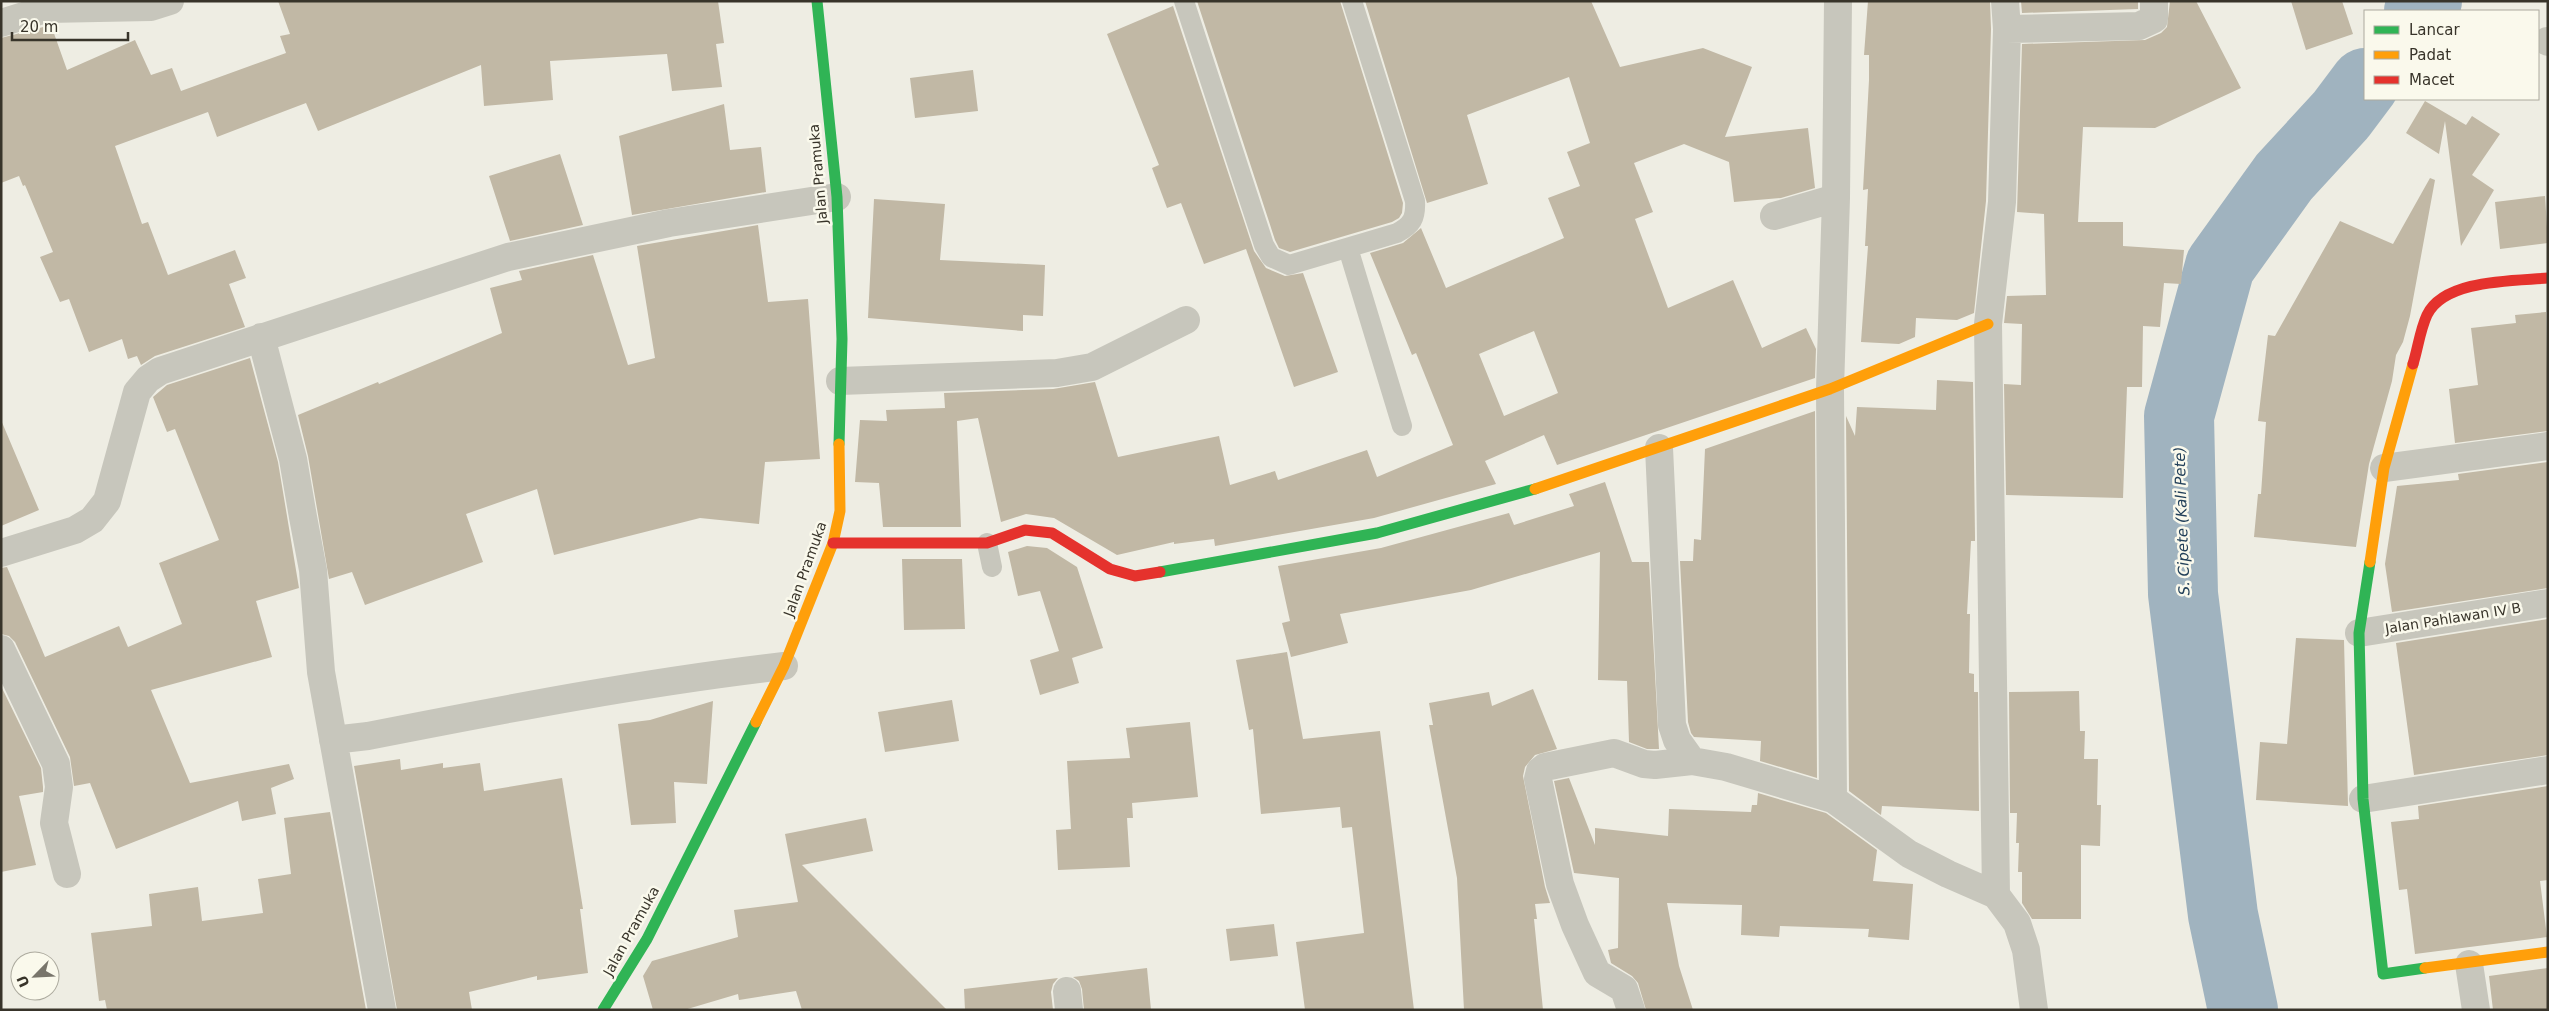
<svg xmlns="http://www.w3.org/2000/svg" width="2549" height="1011" viewBox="0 0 2549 1011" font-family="'DejaVu Sans',sans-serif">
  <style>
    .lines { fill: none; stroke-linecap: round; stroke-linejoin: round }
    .river { stroke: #a0b3bf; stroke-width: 70 }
    .building { fill: #c1b8a5; fill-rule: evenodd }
    .lane { stroke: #c7c6bc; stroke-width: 20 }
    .street { stroke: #c7c6bc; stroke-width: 28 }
    .fast { stroke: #30b455; stroke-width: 11 }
    .slow { stroke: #ff9f0a; stroke-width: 11 }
    .jam { stroke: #e5322d; stroke-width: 11 }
    .labels { text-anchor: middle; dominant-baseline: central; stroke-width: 5; stroke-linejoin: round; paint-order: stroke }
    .street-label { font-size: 14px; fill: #38342a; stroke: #faf9ec }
    .water-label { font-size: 15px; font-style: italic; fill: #213f59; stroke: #faf9ec }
  </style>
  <rect width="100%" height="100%" fill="#eeede3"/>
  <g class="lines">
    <path class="river" d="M 2419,11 L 2427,1
      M 2243,1010 L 2223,915 L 2183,594 L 2179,416 L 2220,266 L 2284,177 L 2341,115 L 2365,83"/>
  </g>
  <path class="building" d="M 278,1 L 718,1 L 724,43 L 716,44 L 722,87 L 672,91 L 667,54 L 550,61 L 553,100 L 484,106 L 481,65 L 318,131 L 306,103 L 217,137 L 208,112 L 115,146 L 142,224 L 148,222 L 168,275 L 235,250 L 246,278 L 229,284 L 245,327 L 155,356 L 141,365 L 137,356 L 128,359 L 122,339 L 89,352 L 69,299 L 60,302 L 40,257 L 53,252 L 25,185 L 23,186 L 19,176 L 1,183 L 1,38 L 51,25 L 67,70 L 135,40 L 151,75 L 172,68 L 181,91 L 286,53 L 280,36 L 290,34 Z
    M 1197,1 L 1340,1 L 1403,203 L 1402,213 L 1399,218 L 1392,222 L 1290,252 L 1279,248 L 1275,240 Z
    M 1365,1 L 1591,1 L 1620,67 L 1703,48 L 1752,67 L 1725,137 L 1808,128 L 1815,188 L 1781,198 L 1734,202 L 1729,162 L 1684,144 L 1634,163 L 1653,212 L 1635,219 L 1668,308 L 1733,280 L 1762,348 L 1806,328 L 1816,349 L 1815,378 L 1557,465 L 1544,435 L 1485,461 L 1496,484 L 1374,518 L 1215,546 L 1214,539 L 1174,544 L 1174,542 L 1117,555 L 1054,518 L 1026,514 L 1001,522 L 978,418 L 957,421 L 961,527 L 883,527 L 879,483 L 855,482 L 860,420 L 887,421 L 886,410 L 945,408 L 944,393 L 1053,389 L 1095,382 L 1118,457 L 1219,436 L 1230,485 L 1275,471 L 1278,480 L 1367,450 L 1377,477 L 1453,445 L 1416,353 L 1412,355 L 1370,253 L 1403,243 L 1421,228 L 1446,288 L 1564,238 L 1548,198 L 1580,186 L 1567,152 L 1590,143 L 1569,77 L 1467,115 L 1488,184 L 1427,203 ZM 1534,331 L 1558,393 L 1504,416 L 1479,354 Z
    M 1868,1 L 1990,1 L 1991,29 L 1986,201 L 1974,313 L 1957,320 L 1916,318 L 1915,337 L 1899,344 L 1861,342 L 1868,246 L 1865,246 L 1868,189 L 1863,190 L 1869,80 L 1869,55 L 1864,55 Z
    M 2021,1 L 2138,1 L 2138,9 L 2022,13 Z
    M 2170,1 L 2196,1 L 2241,88 L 2155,128 L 2083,127 L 2078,222 L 2123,222 L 2123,246 L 2184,250 L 2181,284 L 2164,283 L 2160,327 L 2143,326 L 2142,387 L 2127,387 L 2123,498 L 2006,495 L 2004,384 L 2021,385 L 2022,324 L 2004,323 L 2007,296 L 2046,295 L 2044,214 L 2017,212 L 2022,44 L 2145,40 L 2161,33 L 2167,27 Z
    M 2291,1 L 2342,1 L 2353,34 L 2306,50 Z
    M 1173,6 L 1254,251 L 1266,268 L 1285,276 L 1303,273 L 1338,372 L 1294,387 L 1246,249 L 1204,264 L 1181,203 L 1167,208 L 1152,168 L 1159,165 L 1107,34 Z
    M 973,70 L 978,111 L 915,118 L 910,78 Z
    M 2425,101 L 2466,125 L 2472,116 L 2500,134 L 2472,175 L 2494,190 L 2461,246 L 2445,121 L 2439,154 L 2406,133 Z
    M 724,104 L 730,150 L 761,147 L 766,192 L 632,215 L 619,136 Z
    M 560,154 L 583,225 L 510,241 L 489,176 Z
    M 2430,178 L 2435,180 L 2410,316 L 2403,342 L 2396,355 L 2392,381 L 2369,464 L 2356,547 L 2254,537 L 2258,494 L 2261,494 L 2266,422 L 2258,421 L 2268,335 L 2275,336 L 2340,221 L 2393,244 Z
    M 2545,196 L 2548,243 L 2500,249 L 2495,202 Z
    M 874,199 L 945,204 L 940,260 L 1045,265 L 1043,316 L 1023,315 L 1023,331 L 868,318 Z
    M 758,225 L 768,302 L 808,299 L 820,459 L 765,462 L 759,524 L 700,518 L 554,555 L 537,489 L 466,514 L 483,562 L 365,605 L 352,572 L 329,579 L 308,456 L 298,415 L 378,382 L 379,384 L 502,333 L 490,288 L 522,280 L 519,271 L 593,255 L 628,365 L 655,358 L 637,246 Z
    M 2546,312 L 2548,431 L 2455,443 L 2449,389 L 2478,385 L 2471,328 L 2516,323 L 2515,315 Z
    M 250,358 L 278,462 L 299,588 L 256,601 L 272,657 L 151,690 L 190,783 L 289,764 L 294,779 L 271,788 L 276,814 L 242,821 L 238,801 L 116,849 L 90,783 L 74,786 L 70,757 L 15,642 L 9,636 L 1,634 L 1,568 L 7,567 L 45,657 L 119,626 L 128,647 L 182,624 L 159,563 L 219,540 L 175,429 L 167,432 L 153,397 L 167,385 Z
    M 1937,380 L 1973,382 L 1975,537 L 1975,541 L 1971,541 L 1967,614 L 1970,614 L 1969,673 L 1974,674 L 1974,692 L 1978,692 L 1979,811 L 1882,806 L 1881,815 L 1849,791 L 1846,416 L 1855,436 L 1857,407 L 1936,410 Z
    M 1815,411 L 1817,778 L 1760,761 L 1761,741 L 1694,737 L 1691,733 L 1688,722 L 1680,561 L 1693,561 L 1694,539 L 1701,540 L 1705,449 Z
    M 1,420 L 39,510 L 1,526 Z
    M 2548,462 L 2548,588 L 2392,612 L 2385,564 L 2397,486 L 2459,480 L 2458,474 Z
    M 1605,482 L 1632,562 L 1649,562 L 1659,749 L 1647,749 L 1629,742 L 1627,681 L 1598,680 L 1600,552 L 1471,590 L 1340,614 L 1348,643 L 1291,657 L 1282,623 L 1290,621 L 1278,566 L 1381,548 L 1509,513 L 1514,525 L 1574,506 L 1569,494 Z
    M 1027,546 L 1047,548 L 1077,567 L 1103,648 L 1072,658 L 1079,683 L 1040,695 L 1030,660 L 1059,651 L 1040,591 L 1018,596 L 1008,552 Z
    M 902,559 L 962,559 L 965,629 L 904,630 Z
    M 2548,619 L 2548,755 L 2414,775 L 2396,643 Z
    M 2296,638 L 2344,640 L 2348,806 L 2256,800 L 2260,742 L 2287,744 Z
    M 1287,652 L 1303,739 L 1380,731 L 1414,1010 L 1305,1010 L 1296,942 L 1364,933 L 1352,827 L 1342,828 L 1340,807 L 1261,814 L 1253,729 L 1249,730 L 1236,660 Z
    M 1,686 L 41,768 L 43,787 L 43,792 L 19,796 L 36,865 L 1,872 Z
    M 1533,689 L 1557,749 L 1535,755 L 1525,767 L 1523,776 L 1545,887 L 1550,903 L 1535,904 L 1537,919 L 1534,919 L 1543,1010 L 1464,1010 L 1457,878 L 1429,725 L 1433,725 L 1429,703 L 1489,692 L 1492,706 Z
    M 2079,691 L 2080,731 L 2085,731 L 2084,759 L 2098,759 L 2097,805 L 2101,805 L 2100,846 L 2081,845 L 2081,919 L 2032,919 L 2022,903 L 2022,872 L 2018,872 L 2019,843 L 2016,843 L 2017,813 L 2010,813 L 2009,692 Z
    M 952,700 L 959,741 L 885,752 L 878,712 Z
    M 713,701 L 707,784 L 674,782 L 676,823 L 631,825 L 618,724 L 650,720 Z
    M 1190,722 L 1198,797 L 1132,803 L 1133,818 L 1127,818 L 1130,867 L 1058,870 L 1056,830 L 1071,829 L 1067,761 L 1130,758 L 1126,728 Z
    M 400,759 L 401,770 L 443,763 L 443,768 L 480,763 L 484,791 L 562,778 L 583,909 L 580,909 L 588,973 L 537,980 L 537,976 L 469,992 L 472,1010 L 397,1010 L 354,766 Z
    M 1569,778 L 1595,845 L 1595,828 L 1668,836 L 1669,809 L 1751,812 L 1752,805 L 1757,805 L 1758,793 L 1826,813 L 1877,850 L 1873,881 L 1913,884 L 1909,940 L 1868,937 L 1869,929 L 1780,926 L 1779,937 L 1741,935 L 1742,905 L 1667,903 L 1679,966 L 1693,1010 L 1646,1010 L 1638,983 L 1632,976 L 1611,963 L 1608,950 L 1618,948 L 1619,878 L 1574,873 L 1554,781 Z
    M 2548,786 L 2548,880 L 2540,881 L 2547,937 L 2415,954 L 2407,889 L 2399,890 L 2391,822 L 2419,819 L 2418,806 Z
    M 330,812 L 366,1010 L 107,1010 L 105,1000 L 99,1001 L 91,933 L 152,926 L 149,894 L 198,887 L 202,921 L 263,913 L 258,879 L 291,874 L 284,818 Z
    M 866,818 L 873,851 L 802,865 L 947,1010 L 802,1010 L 796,991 L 739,1000 L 738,994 L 684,1010 L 653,1010 L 643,976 L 652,961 L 738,937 L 734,910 L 798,902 L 785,834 Z
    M 1274,924 L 1278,956 L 1230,961 L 1226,929 Z
    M 1147,968 L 1151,1010 L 1084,1010 L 1082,989 L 1079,981 L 1073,977 Z
    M 2548,968 L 2548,1010 L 2493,1010 L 2489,976 Z
    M 1058,978 L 1053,984 L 1051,992 L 1053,1010 L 965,1010 L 964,989 Z"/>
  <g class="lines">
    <path class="lane" d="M 1184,1 L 1264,245 L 1271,257 L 1289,265 L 1397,233 C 1412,225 1416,218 1415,201 L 1352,1
      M 1348,248 L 1402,426
      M 987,543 L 992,567"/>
    <path class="street" d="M 1,23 L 46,9 L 151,7 L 170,1
      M 2007,29 L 2139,26 L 2154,19 L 2154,1
      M 2547,41 L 2548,42
      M 1774,216 L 1836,198
      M 261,337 L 293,459 L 303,517 L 313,570 L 321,672 L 382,1010
      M 840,381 L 1057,373 L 1092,367 L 1186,320
      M 1659,448 L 1672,725 L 1677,740 L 1692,761
      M 2384,468 L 2548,446
      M 1,553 L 75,530 L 92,520 L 107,501 L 137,392 L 148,379 L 160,371 L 508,257 L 669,223 L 837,197
      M 2359,633 L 2548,603
      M 1,649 L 56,764 L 59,787 L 54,823 L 67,874
      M 333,740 L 368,736 C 506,709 644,682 784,666
      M 1833,799 L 1830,389 L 1836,198 L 1838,1
      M 2363,799 L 2548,770
      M 1996,895 L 1988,324 L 2002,202 L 2007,29 L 2005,1
      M 2469,964 L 2476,1010
      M 1067,991 L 1069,1010
      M 1631,1010 L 1624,989 L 1597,973 L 1575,925 L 1560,884 L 1538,779 L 1540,771 L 1545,767 L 1614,753 L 1644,764 L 1655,765 L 1692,761 L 1726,767 L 1833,799 L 1909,854 L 1948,874 L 1996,895 L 2017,923 L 2026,950 L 2034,1010"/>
    <path class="fast" d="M 817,1 L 837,197 L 842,339 L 839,444
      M 2370,562 L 2359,633 L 2363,799 L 2383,974 L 2425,968
      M 1160,572 L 1377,533 L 1535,489
      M 603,1010 L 647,939 L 756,722"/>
    <path class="slow" d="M 1535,489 L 1830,389 L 1988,324
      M 2370,562 L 2384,468 L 2413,364
      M 756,722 L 784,666 L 833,543 L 840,511 L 839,444
      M 2425,968 L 2548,952"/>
    <path class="jam" d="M 2413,364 C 2418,348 2420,330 2427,315 C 2444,279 2514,281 2548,278
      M 833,543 L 987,543 L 1025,530 L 1052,533 L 1110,569 L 1135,576 L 1160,572"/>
  </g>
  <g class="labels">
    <g class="street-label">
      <text transform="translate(818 174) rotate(-95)">Jalan Pramuka</text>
      <text transform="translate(805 569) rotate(-70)">Jalan Pramuka</text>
      <text transform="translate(2453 618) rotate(-9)">Jalan Pahlawan IV B</text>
      <text transform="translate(631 931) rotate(-61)">Jalan Pramuka</text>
    </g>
    <g class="water-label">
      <text transform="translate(2182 521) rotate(-92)">S. Cipete (Kali Pete)</text>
    </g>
  </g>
  <rect width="2549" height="1011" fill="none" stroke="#38342a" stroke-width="5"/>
  <rect x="2364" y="10" width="175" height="90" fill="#faf9ec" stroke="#acaa9e"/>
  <rect x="2374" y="26" width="25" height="8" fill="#30b455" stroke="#acaa9e"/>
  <text x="2409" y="35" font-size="15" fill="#38342a">Lancar</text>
  <rect x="2374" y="51" width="25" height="8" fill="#ff9f0a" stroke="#acaa9e"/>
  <text x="2409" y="60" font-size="15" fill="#38342a">Padat</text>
  <rect x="2374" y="76" width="25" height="8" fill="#e5322d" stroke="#acaa9e"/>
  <text x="2409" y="85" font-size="15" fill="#38342a">Macet</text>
  <g transform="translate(35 976) rotate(246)"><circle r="24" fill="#faf9ec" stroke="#acaa9e"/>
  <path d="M0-4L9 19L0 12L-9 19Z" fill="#78756b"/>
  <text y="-8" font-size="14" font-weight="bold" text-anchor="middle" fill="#38342a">U</text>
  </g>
  <path d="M12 32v8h116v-8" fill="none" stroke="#38342a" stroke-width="2.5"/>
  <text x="20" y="32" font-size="15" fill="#38342a" stroke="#faf9ec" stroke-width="4" paint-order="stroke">20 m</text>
</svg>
